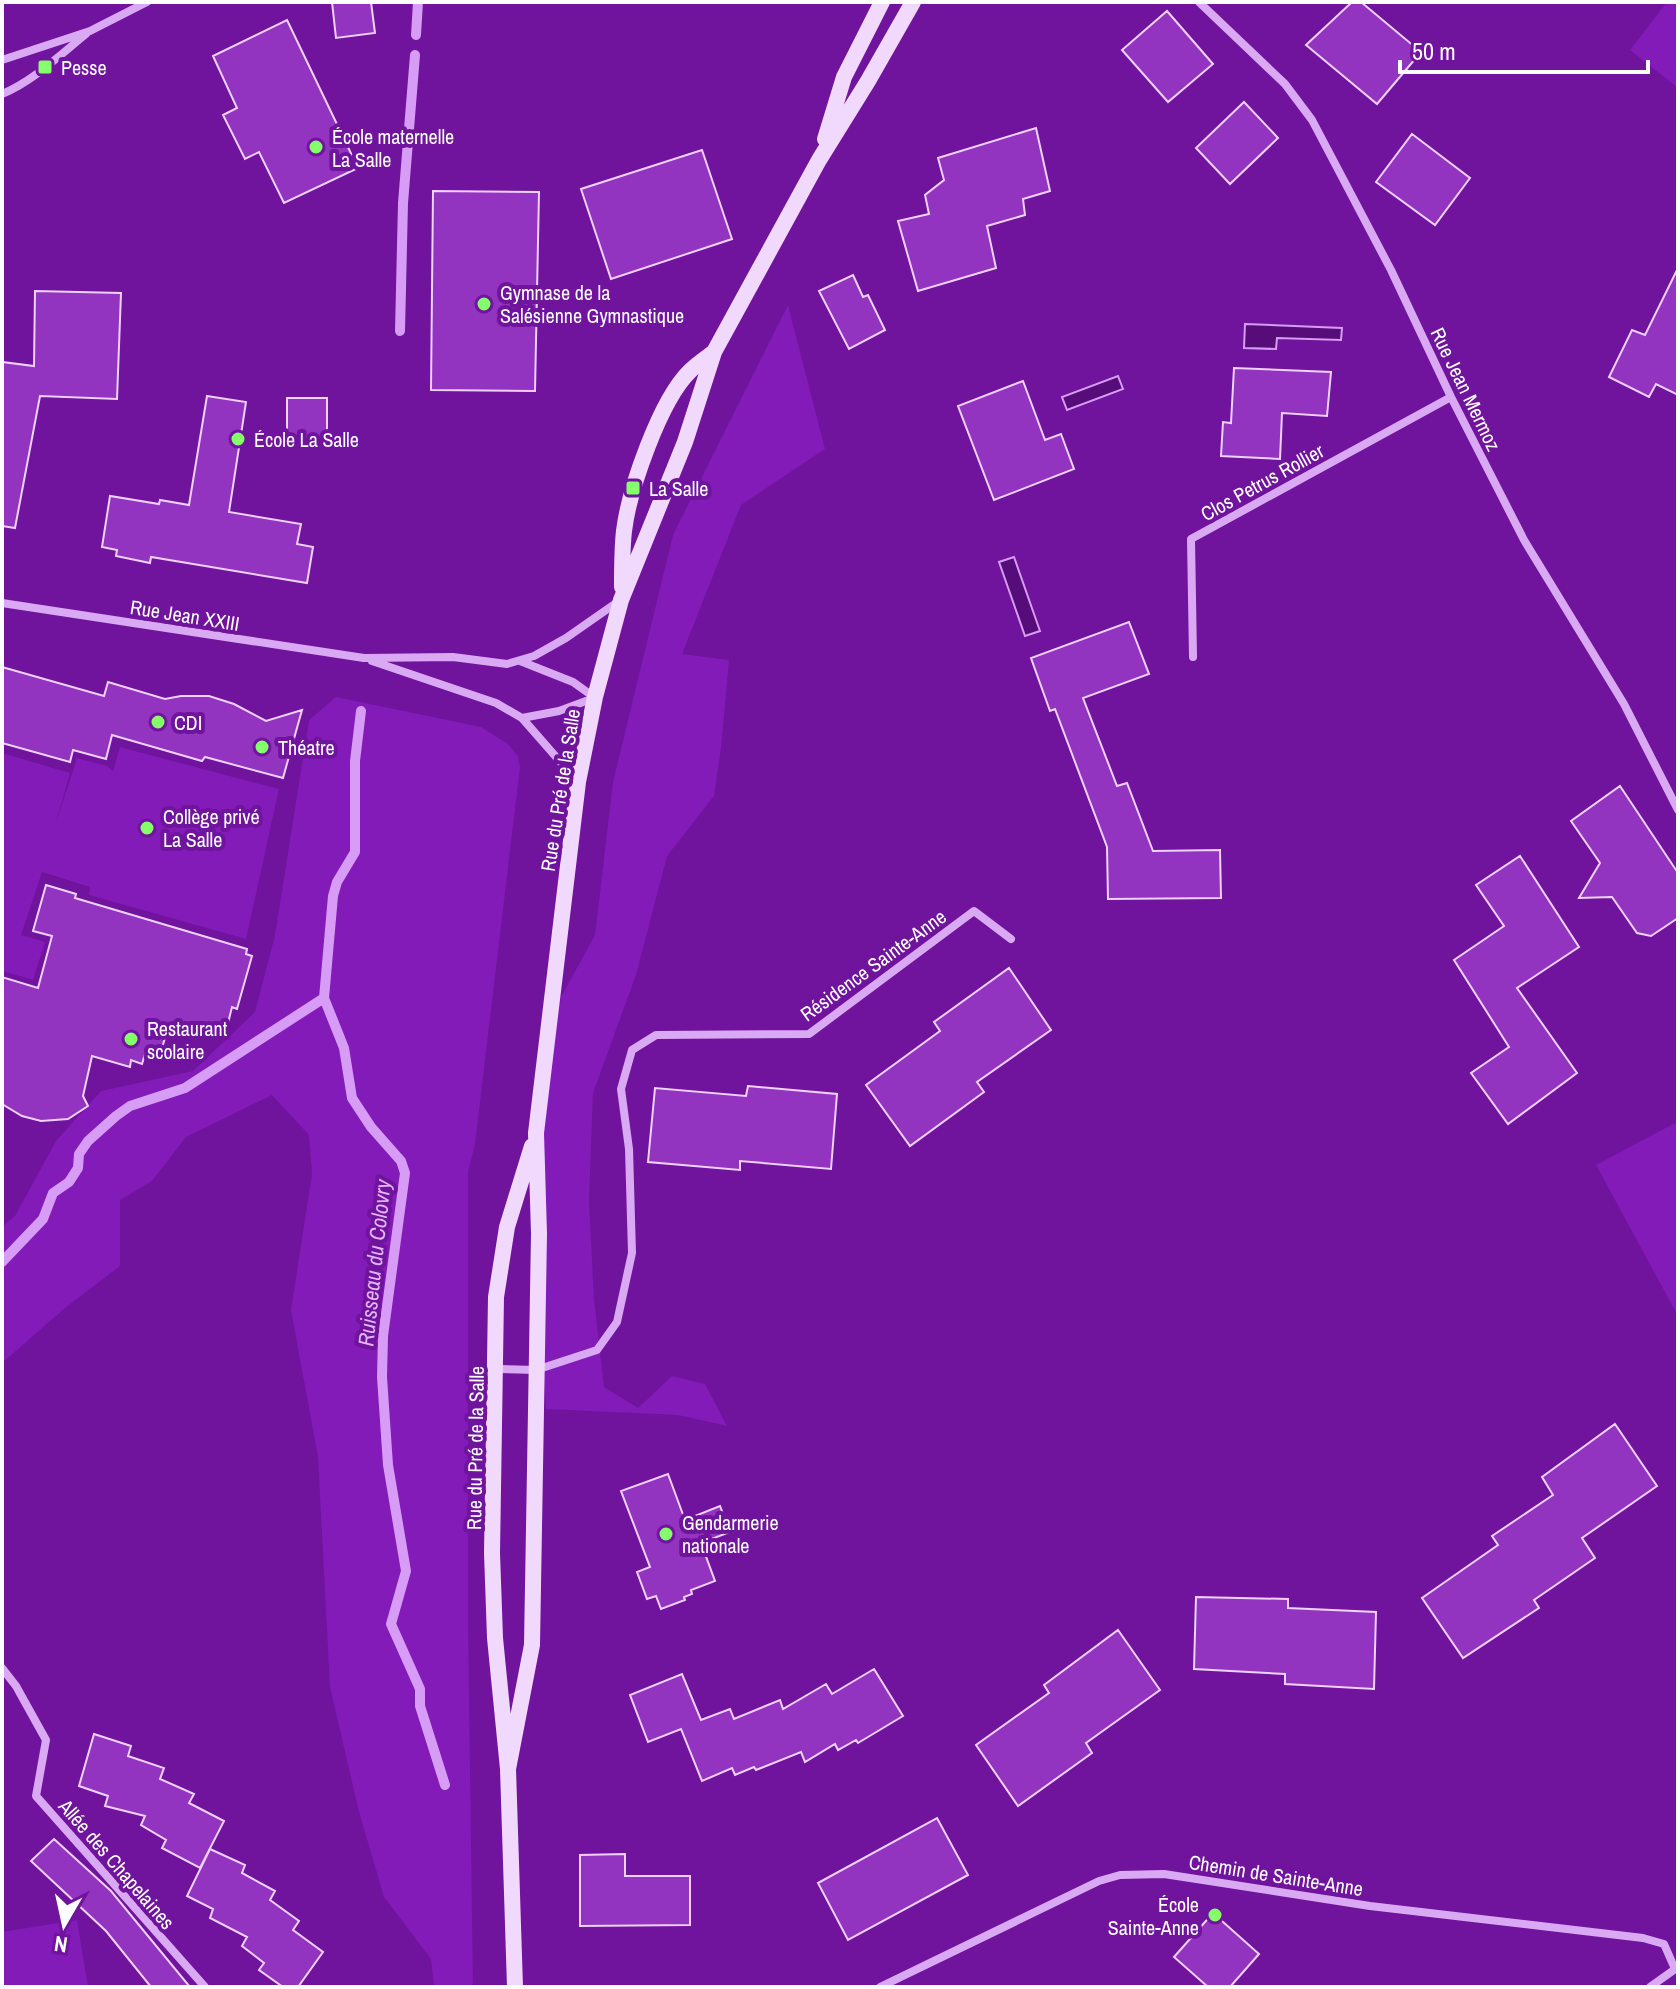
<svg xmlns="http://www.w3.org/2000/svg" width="1680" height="1989" viewBox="0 0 1680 1989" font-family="'Archivo Narrow',sans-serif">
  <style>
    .green { fill: #821bb7 }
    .water { fill: #560c79; stroke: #d69cf6; stroke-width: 2 }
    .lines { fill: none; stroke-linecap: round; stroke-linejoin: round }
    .stream { stroke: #d69cf6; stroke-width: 10 }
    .building { fill: #9234c0; stroke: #eed2fd; stroke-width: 2 }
    .minor { stroke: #daa9f4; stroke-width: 8 }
    .secondary { stroke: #f1d9fd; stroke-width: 16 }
    .poi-dot { fill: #86ff6c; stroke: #70139d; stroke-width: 3 }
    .labels { text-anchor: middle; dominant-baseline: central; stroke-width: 8; stroke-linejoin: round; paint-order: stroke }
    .poi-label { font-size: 20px; fill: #fff; stroke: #70139d; text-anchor: start }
    .street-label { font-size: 20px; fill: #fff; stroke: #70139d }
    .water-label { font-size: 22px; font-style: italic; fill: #e2b6fa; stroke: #70139d }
  </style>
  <rect width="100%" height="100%" fill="#70139d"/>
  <path class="green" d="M 1667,2 L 1678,2 L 1678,88 L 1630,50 Z
    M 788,305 L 825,449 L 741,505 L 682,654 L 729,660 L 721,748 L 714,796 L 667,856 L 636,975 L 593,1093 L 589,1201 L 594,1299 L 604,1387 L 638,1408 L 672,1376 L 705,1384 L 727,1426 L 678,1415 L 546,1409 L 539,1302 L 535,1162 L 561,997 L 595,935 L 613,782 L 673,535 Z
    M 336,697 L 481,727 L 508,744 L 518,756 L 520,767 L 475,1144 L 468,1172 L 468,1623 L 473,1987 L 434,1987 L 431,1959 L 384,1897 L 359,1812 L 330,1687 L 318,1457 L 291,1310 L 312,1174 L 309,1135 L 272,1095 L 186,1137 L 152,1181 L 120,1200 L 120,1266 L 65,1308 L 2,1363 L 2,1227 L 15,1216 L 56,1141 L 101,1091 L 193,1071 L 255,1012 L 275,935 L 309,720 Z
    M 120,747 L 279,789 L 246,939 L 89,895 L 90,887 L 42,872 L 21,935 L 45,942 L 33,980 L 2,971 L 2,753 L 70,773 L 56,823 L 77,758 L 107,766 L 113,771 Z
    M 1675,1123 L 1678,1130 L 1678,1316 L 1596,1165 Z
    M 77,1920 L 88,1987 L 2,1987 L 2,1932 Z"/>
  <path class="water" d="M 1245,324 L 1342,328 L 1341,340 L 1277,338 L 1276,349 L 1244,348 Z
    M 1118,376 L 1123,389 L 1067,410 L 1062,397 Z
    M 1014,557 L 1040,631 L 1025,636 L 999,562 Z"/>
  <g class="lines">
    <path class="stream" d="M 416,35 L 418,2
      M 400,331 L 403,203 L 415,55
      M 361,711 L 355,761 L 355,852 L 337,882 L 333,896 L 324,998 L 344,1048 L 352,1098 L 371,1127 L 401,1161 L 405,1173 L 383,1336 L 382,1377 L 388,1465 L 406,1571 L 391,1624 L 420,1689 L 420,1706 L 445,1785
      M 2,1262 L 43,1219 L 53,1193 L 69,1182 L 78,1168 L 79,1154 L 88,1141 L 116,1116 L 130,1106 L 185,1088 L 324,998"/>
  </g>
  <path class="building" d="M 332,2 L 371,2 L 375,33 L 336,38 Z
    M 1352,2 L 1361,2 L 1421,52 L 1377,104 L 1306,45 Z
    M 1167,11 L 1213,64 L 1168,102 L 1122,50 Z
    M 287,20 L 358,168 L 284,203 L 259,152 L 245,159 L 223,115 L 237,108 L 213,56 Z
    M 1244,102 L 1278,138 L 1230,184 L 1196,148 Z
    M 1036,128 L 1050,191 L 1023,199 L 1025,215 L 987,226 L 996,268 L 918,291 L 898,221 L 929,214 L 925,195 L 944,180 L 938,158 Z
    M 1412,134 L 1470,178 L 1435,225 L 1376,182 Z
    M 702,150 L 732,239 L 611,279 L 581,189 Z
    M 433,191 L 539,192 L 535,391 L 431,390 Z
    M 1678,268 L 1678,395 L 1656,384 L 1649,397 L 1609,377 L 1632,330 L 1645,335 Z
    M 853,275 L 863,297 L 868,295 L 885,330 L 849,349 L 819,291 Z
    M 35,291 L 121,293 L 117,399 L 40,396 L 15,528 L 2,526 L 2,362 L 34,366 Z
    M 1234,368 L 1331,372 L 1327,416 L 1282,413 L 1280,459 L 1221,456 L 1223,422 L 1231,423 Z
    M 1023,381 L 1045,440 L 1061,434 L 1074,469 L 994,500 L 958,406 Z
    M 207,396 L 246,402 L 229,512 L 301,524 L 297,544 L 313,547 L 307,583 L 151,557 L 150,563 L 116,556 L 117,550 L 102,547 L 110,496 L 159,504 L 160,500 L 189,505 Z
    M 287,398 L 327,398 L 327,438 L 287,437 Z
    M 1129,622 L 1149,674 L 1083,698 L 1117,786 L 1127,783 L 1153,851 L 1220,850 L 1221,898 L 1108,899 L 1107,847 L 1055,709 L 1050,711 L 1031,658 Z
    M 2,667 L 104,696 L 108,682 L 165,699 L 181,696 L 209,696 L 234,704 L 266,721 L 302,710 L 283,778 L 205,757 L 202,761 L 112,735 L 106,759 L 73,750 L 70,762 L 2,743 Z
    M 1620,786 L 1678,873 L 1678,918 L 1651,936 L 1637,933 L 1612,897 L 1579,898 L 1600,863 L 1571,821 Z
    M 1520,856 L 1579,947 L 1517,988 L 1577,1073 L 1508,1124 L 1471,1073 L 1509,1047 L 1454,960 L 1504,926 L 1476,885 Z
    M 46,885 L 76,894 L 75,898 L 247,949 L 246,954 L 252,956 L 237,1009 L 232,1007 L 227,1027 L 213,1023 L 210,1035 L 169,1024 L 160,1055 L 146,1051 L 142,1064 L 131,1060 L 130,1067 L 92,1056 L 83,1096 L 88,1106 L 68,1119 L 41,1121 L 22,1116 L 2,1104 L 2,977 L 38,988 L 52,936 L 33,931 Z
    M 1009,968 L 1051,1030 L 977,1082 L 984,1092 L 910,1146 L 866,1085 L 940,1031 L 934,1022 Z
    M 748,1086 L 837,1094 L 831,1169 L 740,1161 L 740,1170 L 648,1162 L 655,1088 L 746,1096 Z
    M 1615,1424 L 1657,1486 L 1582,1538 L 1595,1558 L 1534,1600 L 1539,1608 L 1463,1658 L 1422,1598 L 1498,1545 L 1492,1536 L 1553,1495 L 1542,1477 Z
    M 668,1474 L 685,1520 L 720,1506 L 730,1532 L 701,1543 L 715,1581 L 691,1590 L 692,1594 L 684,1597 L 685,1600 L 661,1609 L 656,1596 L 647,1599 L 637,1572 L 650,1567 L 621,1491 Z
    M 1196,1597 L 1288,1599 L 1288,1608 L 1376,1612 L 1374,1689 L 1285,1684 L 1285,1674 L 1194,1669 Z
    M 1118,1630 L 1160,1690 L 1086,1743 L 1092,1753 L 1018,1806 L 976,1745 L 1049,1693 L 1044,1685 Z
    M 874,1669 L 903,1716 L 858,1743 L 856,1740 L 838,1750 L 835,1744 L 805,1762 L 801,1752 L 756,1770 L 754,1767 L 735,1775 L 732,1768 L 702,1781 L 681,1729 L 648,1742 L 630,1695 L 682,1674 L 701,1720 L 730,1709 L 734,1719 L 780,1700 L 783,1709 L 826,1684 L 832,1694 Z
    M 94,1734 L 131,1746 L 128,1756 L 164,1768 L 160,1779 L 194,1794 L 189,1803 L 224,1821 L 200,1868 L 162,1848 L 166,1840 L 141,1825 L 145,1816 L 105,1806 L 108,1796 L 79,1786 Z
    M 937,1818 L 968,1875 L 848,1940 L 818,1883 Z
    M 54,1839 L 111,1891 L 190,1987 L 151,1987 L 106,1931 L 31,1861 Z
    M 210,1849 L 245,1865 L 242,1873 L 275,1891 L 270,1900 L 299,1921 L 293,1930 L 323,1952 L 298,1987 L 283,1987 L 259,1970 L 264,1963 L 242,1946 L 247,1937 L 210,1918 L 213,1909 L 187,1896 Z
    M 625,1854 L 625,1876 L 690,1876 L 690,1925 L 580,1926 L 580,1855 Z
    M 1213,1913 L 1259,1954 L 1230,1987 L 1208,1987 L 1174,1957 Z"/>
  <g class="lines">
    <path class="minor" d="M 1199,2 L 1285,84 L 1312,120 L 1391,270 L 1451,397 L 1524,540 L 1624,704 L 1678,810
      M 2,60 L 90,31 L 147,2
      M 2,94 C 33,81 60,55 86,34
      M 2,603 L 364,658 L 453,657 L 507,664 L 534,656 L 566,638 L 619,601
      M 1193,657 L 1191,539 L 1451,397
      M 372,661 L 496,703 L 522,718 L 578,782
      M 520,661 L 573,682 L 594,697
      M 522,718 L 559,711 L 594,698
      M 496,1369 L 536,1370 L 597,1350 L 617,1322 L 632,1253 L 629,1149 L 621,1089 L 632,1050 L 656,1035 L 809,1034 L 974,911 L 1011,939
      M 2,1668 L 16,1686 L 46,1740 L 36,1796 L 205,1987
      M 880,1987 L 1099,1881 L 1120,1875 L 1164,1874 L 1370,1906 L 1643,1938 L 1664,1944 L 1675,1969
      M 1650,1987 L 1678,1967"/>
    <path class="secondary" d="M 825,139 L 844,77 L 882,2
      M 622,587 C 622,569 622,549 624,531 C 629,490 660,400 690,371 C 697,364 706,358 714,352
      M 508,1769 L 532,1645 L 539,1234 L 536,1133 L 578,782 L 595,697 L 621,600 L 685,442 L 714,352 L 819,160 L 868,81 L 913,2
      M 515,1987 L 508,1769 L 495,1638 L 492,1553 L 496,1297 L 507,1227 L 532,1146"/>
  </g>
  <g class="poi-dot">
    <rect x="37" y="59" width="16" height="16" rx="4"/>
    <circle cx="316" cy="147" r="8"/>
    <circle cx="484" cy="304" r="8"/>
    <circle cx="238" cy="439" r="8"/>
    <rect x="625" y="480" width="16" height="16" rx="4"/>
    <circle cx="158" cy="722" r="8"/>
    <circle cx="262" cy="747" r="8"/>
    <circle cx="147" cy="828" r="8"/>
    <circle cx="131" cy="1039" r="8"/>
    <circle cx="666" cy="1534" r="8"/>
    <circle cx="1215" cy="1915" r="8"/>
  </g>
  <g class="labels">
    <g class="poi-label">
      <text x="61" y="67">Pesse</text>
      <text x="332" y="136">École maternelle<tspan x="332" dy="23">La Salle</tspan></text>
      <text x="500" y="292">Gymnase de la<tspan x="500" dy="23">Salésienne Gymnastique</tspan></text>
      <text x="254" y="439">École La Salle</text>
      <text x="649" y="488">La Salle</text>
      <text x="174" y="722">CDI</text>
      <text x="278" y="747">Théatre</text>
      <text x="163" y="816">Collège privé<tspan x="163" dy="23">La Salle</tspan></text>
      <text x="147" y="1028">Restaurant<tspan x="147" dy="23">scolaire</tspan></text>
      <text x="682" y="1522">Gendarmerie<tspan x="682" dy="23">nationale</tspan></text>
      <text x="1199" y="1904" text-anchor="end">École<tspan x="1199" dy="23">Sainte-Anne</tspan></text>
    </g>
    <g class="street-label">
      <text transform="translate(1466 389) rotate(64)">Rue Jean Mermoz</text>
      <text transform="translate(1262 482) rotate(-29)">Clos Petrus Rollier</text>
      <text transform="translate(185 615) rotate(9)">Rue Jean XXIII</text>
      <text transform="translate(560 790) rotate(-81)">Rue du Pré de la Salle</text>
      <text transform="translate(873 965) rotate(-36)">Résidence Sainte-Anne</text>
      <text transform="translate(475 1448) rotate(-89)">Rue du Pré de la Salle</text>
      <text transform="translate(117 1864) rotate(49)">Allée des Chapelaines</text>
      <text transform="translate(1276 1875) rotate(9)">Chemin de Sainte-Anne</text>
    </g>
    <g class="water-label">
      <text transform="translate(374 1263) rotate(-84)">Ruisseau du Colovry</text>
    </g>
  </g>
  <rect width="1680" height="1989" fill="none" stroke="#ffffff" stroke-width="8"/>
  <g transform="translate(64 1925) rotate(189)" stroke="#70139d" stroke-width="6" paint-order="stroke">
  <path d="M0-6L14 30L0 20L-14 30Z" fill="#ffffff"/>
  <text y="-12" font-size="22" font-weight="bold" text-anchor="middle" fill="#ffffff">N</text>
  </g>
  <path d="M1400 60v12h248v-12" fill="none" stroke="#ffffff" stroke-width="4"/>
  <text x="1412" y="60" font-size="24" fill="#ffffff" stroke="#70139d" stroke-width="6" paint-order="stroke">50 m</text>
</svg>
